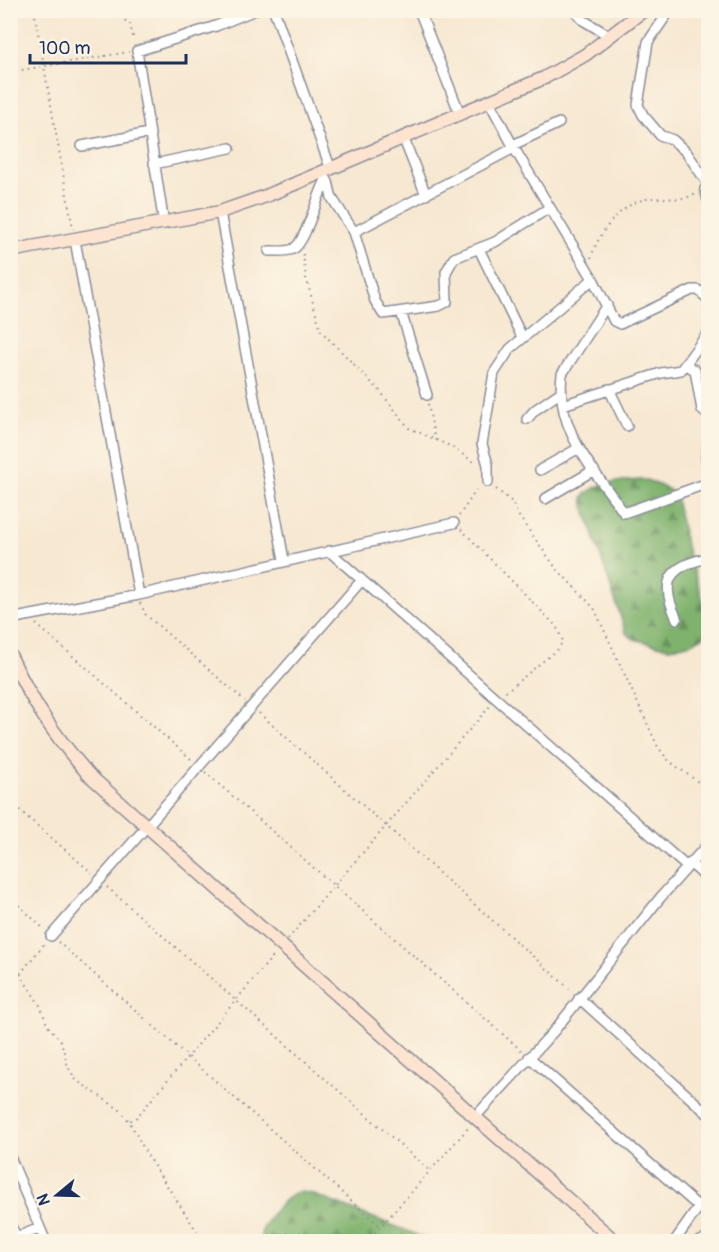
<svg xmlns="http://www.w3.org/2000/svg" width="719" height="1252" viewBox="0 0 719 1252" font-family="Pangolin,sans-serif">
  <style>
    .forest { fill: url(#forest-firs); stroke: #4d7066; stroke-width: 1.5 }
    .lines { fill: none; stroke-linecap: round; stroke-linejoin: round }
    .street-casing { stroke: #898c98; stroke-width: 12 }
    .secondary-casing { stroke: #898c98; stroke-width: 15 }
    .path { stroke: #898c98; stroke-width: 2; stroke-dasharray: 1.5 4.5; stroke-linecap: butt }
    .street { stroke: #fff; stroke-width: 9 }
    .secondary { stroke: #fde4d1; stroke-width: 12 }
  </style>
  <defs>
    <pattern id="forest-firs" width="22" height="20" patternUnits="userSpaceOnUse" patternTransform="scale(1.5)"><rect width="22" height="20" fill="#7fb26d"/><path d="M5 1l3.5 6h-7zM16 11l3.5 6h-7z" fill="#67915d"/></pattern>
  </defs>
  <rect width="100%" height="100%" fill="#fcf5e5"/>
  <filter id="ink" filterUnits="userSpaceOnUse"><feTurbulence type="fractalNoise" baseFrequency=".0167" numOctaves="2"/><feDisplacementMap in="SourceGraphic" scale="12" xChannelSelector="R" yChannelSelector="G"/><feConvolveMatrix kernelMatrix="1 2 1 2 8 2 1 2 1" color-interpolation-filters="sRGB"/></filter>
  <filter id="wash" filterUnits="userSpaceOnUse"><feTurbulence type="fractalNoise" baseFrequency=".008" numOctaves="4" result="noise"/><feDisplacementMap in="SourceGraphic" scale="24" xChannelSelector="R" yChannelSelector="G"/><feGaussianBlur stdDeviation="1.35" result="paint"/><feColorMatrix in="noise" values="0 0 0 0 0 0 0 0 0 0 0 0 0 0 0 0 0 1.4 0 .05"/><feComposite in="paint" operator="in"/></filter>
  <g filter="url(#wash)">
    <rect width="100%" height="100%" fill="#f7e8d1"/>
    <path class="forest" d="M 647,480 L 670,490 L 676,499 L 687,550 L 708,616 L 708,629 L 704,636 L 692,643 L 669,648 L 634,639 L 626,633 L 584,506 L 583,497 C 597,480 627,481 647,480 Z
      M 298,1192 L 309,1193 L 415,1234 L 427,1241 L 261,1241 C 258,1225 283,1198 298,1192 Z"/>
  </g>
  <g filter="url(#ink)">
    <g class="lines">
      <g class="street-casing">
        <path id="street" d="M 274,10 L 330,167
          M 419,10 L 460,114
          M 574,10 L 583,20 L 611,37
          M 670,10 L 648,42 L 638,105 L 643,115 L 660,135 L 673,140 L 687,153 L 708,184
          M 490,103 L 514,148
          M 403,137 L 426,195
          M 513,145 L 559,123
          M 82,146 L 149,133
          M 154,164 L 230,148
          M 322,171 L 328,182 L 332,198 L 354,232 L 514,148 L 593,279 L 510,349 L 494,373 L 482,444 L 488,465 L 488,482
          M 708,186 L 705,189 L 708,200
          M 220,212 L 284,560
          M 164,224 L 137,51 L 216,26 L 255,10
          M 354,232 L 375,301 L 383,314 L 439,306 L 447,302 L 446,272 L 454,258 L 495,242 L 549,208
          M 75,240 L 139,595
          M 479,249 L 522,337
          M 269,251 C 276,251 287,252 293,249 C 306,243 317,195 326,180
          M 593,279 L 614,321 L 620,324 L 692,290 L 698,290 L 708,299
          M 607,305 L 562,374 C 555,431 594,469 624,513 L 708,483
          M 401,312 L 427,395
          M 686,365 L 695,370 L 702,410 L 708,415
          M 609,389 L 627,426
          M 563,405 L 661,373 L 681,370 L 708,333
          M 527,419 L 535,410 L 561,392
          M 708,444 L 706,457 L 708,470
          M 540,470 L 579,448
          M 545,499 L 594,470
          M 329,551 L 687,867
          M 10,619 L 139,595 L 454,523
          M 677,619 C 659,582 668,566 708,558
          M 690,863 L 708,879
          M 51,936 L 362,580
          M 579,998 L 708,1114
          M 529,1057 L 699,1207
          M 476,1116 L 554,1031 L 660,898 L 708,844
          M 10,1157 L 46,1242
          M 10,1225 L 17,1237 L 40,1228
          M 674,1242 L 708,1194
          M 698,1242 L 708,1238"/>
      </g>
      <g class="secondary-casing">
        <path id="secondary" d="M 10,251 L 220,212 L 266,196 L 544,78 L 585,55 L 644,10
          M 10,655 C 33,704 54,735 89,775 L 616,1242"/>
      </g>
      <path class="path" d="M 34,10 L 73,229
        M 110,10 L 130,24 L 134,41
        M 10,72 L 129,52
        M 303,254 L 306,278 L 321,331 L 380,391 L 409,428 L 450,446 L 477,464
        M 591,258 C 599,231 624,198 655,198 C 670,198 682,201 696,194
        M 428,404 L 435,440
        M 496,489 L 512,502 L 518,515 L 556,568 L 594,608 L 658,747 L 669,761 L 708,789
        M 459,516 L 479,486
        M 461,529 L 556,626 L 563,641 L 558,649 L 504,693
        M 140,603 L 146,615 L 245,701
        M 36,624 L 192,760
        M 259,713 L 573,992
        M 205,772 L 523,1052
        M 10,802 L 92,873
        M 107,887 L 430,1171
        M 10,897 L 45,930
        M 288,939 L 491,705
        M 58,942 L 380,1226
        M 20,974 L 41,1007 L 47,1025 L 61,1041 L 68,1067 L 76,1080 L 120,1110 L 129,1121
        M 10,980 L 20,974 L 45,943
        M 204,1242 L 150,1160 L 129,1121 L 135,1119 L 275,954
        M 240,1242 C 266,1237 308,1224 332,1242
        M 367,1242 L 469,1127"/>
      <use href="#street" class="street"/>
      <use href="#secondary" class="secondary"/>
    </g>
  </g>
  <rect width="719" height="1252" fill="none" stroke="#fcf5e5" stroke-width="36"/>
  <g transform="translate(57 1195) rotate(251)" stroke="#fcf5e5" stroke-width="4.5" paint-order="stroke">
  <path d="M0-4.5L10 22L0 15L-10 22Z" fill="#1b2f5e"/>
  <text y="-9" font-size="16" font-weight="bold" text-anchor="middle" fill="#1b2f5e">N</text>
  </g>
  <path d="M30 54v9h156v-9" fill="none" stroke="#1b2f5e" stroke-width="3"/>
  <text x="39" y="54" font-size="18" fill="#1b2f5e" stroke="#fcf5e5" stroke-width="4.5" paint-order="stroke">100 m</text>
</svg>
